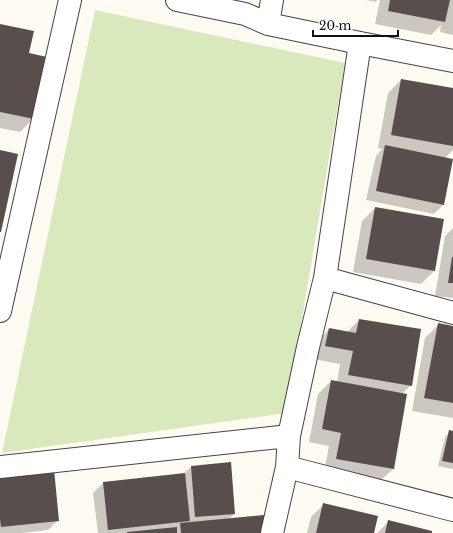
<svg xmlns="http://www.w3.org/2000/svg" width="453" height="533" viewBox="0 0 453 533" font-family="'Libre Baskerville',serif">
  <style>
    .green { fill: #d8eabb }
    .shadow { fill: #0003 }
    .building { fill: #584f4c }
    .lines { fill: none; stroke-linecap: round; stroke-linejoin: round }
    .street-casing { stroke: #434343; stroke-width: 24 }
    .street { stroke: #fff; stroke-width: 22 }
  </style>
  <rect width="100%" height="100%" fill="#fffbf2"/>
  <path class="green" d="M 95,10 L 345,63 L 286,413 L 2,453 Z"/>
  <path class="shadow" d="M 366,0 L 377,0 L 376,2 Z
    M 380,0 L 453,0 L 453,35 L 440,32 L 441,25 L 431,35 L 375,24 Z
    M 0,25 L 28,54 L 33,119 L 20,132 L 0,128 Z
    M 401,80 L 453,89 L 453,150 L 445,158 L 444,204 L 434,214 L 366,200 L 376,156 L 382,149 L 378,148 L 388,93 Z
    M 375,208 L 434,271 L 421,284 L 353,272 L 362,221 Z
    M 453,228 L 453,298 L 435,296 L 445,236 Z
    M 359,320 L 411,385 L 402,394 L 406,395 L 393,469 L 379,482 L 324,472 L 329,446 L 309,442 L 318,394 L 331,381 L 337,382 L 340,364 L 313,359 L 316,343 L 329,329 L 346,333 Z
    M 439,324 L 453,327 L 453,418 L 412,411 L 425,338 Z
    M 450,432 L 453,432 L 453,469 L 438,466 L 445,437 Z
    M 191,467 L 234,514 L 228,520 L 264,533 L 98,533 L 93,493 L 103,483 L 183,474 Z
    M 0,476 L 58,520 L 48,530 L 23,533 L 0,533 Z
    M 324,504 L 373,533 L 307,533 L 311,517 Z
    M 389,521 L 431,533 L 378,533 L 379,531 Z"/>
  <path class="building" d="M 390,0 L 450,0 L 445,22 L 388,11 Z
    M 0,24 L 34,31 L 29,53 L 47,57 L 34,119 L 0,112 Z
    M 401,79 L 453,88 L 453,146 L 391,135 Z
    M 385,145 L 453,159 L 444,205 L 376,191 Z
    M 0,150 L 18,154 L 1,232 L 0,232 Z
    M 375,207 L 444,219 L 435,271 L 366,259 Z
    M 452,257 L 453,257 L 453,283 L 448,283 Z
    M 359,319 L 421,329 L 412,386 L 348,375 L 353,351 L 325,346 L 329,328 L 356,333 Z
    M 438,323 L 453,326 L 453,403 L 424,398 Z
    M 331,380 L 407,394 L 394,469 L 336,459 L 341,433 L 322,429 Z
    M 449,430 L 453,431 L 453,463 L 442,461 Z
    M 231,462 L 235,514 L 195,517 L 191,466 Z
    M 54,469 L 59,521 L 1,527 L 0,519 L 0,475 Z
    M 185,473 L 190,521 L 108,530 L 103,482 Z
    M 323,503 L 378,516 L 374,533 L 316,533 Z
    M 264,515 L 265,533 L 181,533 L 180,523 Z
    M 388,520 L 432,531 L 432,533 L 385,533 Z
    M 177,527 L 177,533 L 127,533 L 127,532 Z"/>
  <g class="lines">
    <g class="street-casing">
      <path id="street" d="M 177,0 L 245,14 L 268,24 L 360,43 L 453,61
        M 268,24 L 272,0
        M 325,278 L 453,313
        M 0,311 L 70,0
        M 0,467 L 289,436
        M 287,467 L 453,510
        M 272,533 L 287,467 L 289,436 L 308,347 L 325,278 L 360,43"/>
    </g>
    <use href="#street" class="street"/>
  </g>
  <path d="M313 30v6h85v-6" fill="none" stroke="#101010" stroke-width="2"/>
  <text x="319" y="30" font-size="12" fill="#101010" stroke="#ffffff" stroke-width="3" paint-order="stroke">20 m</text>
</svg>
